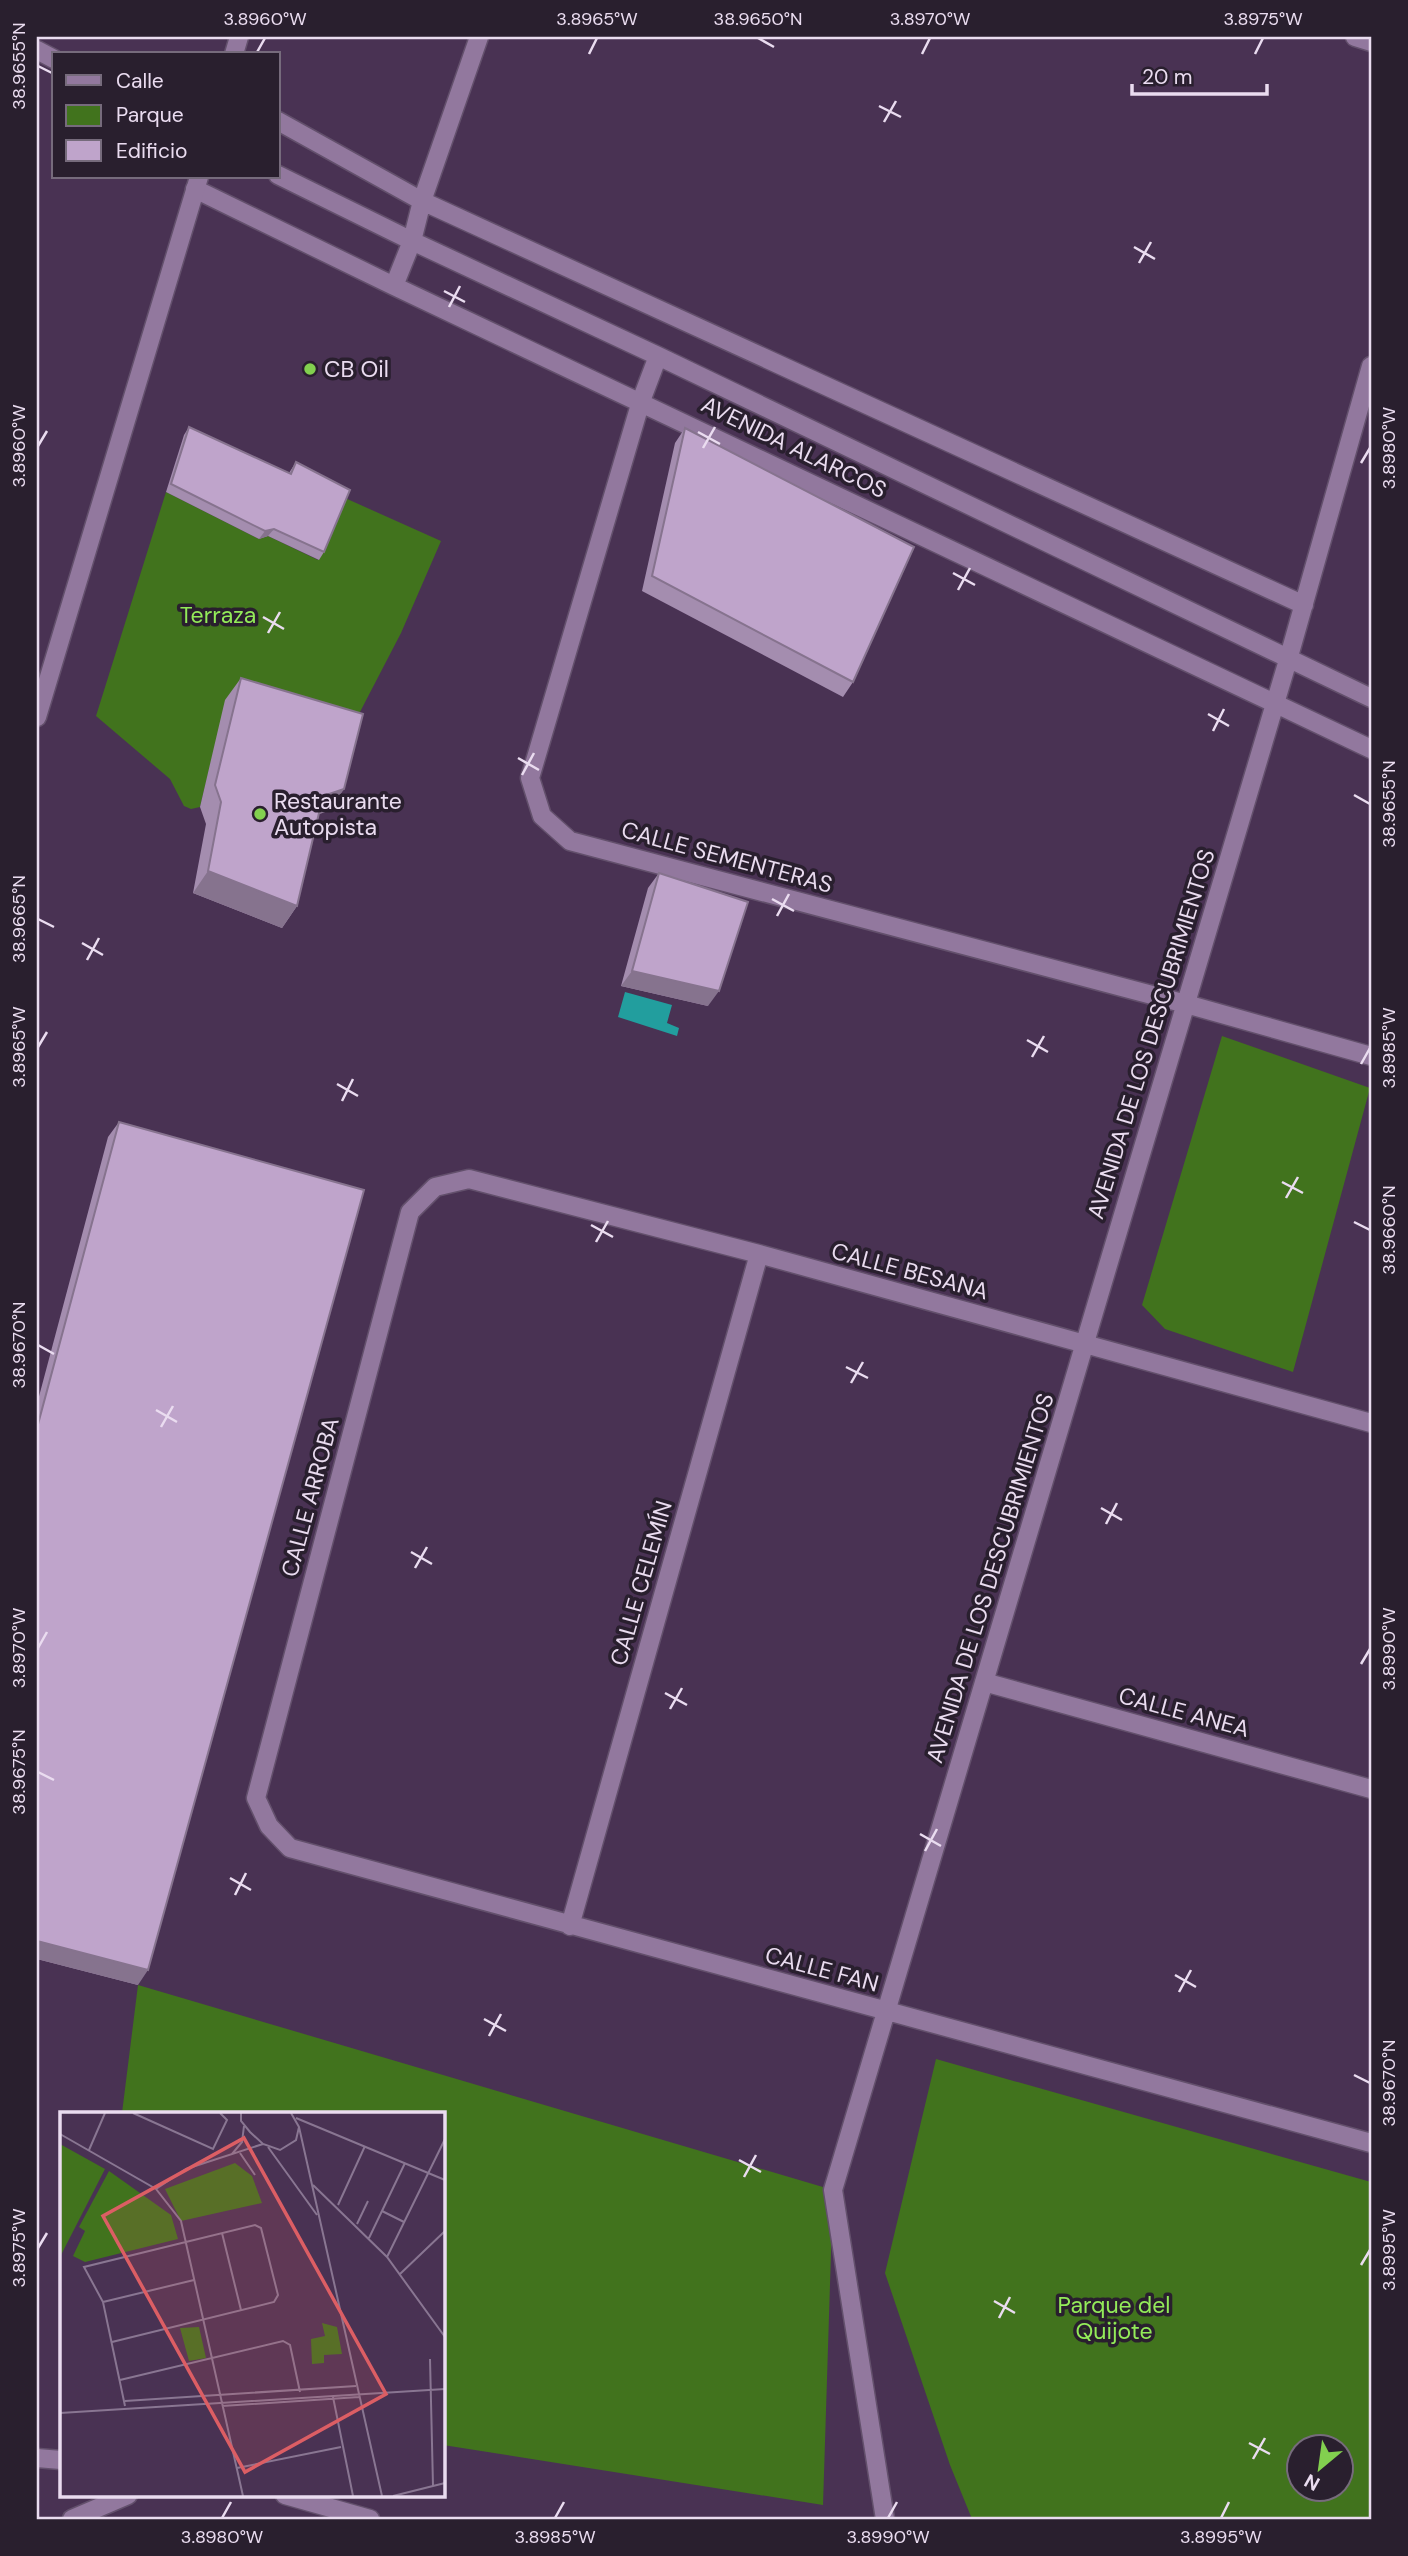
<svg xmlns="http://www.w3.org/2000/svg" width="1408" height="2556" viewBox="0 0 1408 2556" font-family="'DM Sans',sans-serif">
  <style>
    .green { fill: #41731d; fill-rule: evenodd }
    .water { fill: #229e9e }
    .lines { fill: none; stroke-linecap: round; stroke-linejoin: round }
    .minor-casing { stroke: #63506c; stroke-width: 21 }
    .tertiary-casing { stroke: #63506c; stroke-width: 21 }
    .minor { stroke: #92789e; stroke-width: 18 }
    .tertiary { stroke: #92789e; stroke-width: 18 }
    .wall { fill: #a48daf }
    .shaded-wall { fill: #86738e }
    .building { fill: #bfa4cb; stroke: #86738e; stroke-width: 2 }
    .ticks { fill: none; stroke: #eadcf0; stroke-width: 2.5 }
    .poi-dot { fill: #82d04f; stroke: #291f2e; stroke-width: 2.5 }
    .labels { text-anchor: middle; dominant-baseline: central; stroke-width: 7; stroke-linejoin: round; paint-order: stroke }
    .poi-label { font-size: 23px; fill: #eadcf0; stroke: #291f2e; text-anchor: start }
    .street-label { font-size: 23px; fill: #eadcf0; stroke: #291f2e }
    .park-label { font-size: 23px; fill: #93eb59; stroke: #291f2e }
    .inset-road { fill: none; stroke: #897692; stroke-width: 2 }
    .view { fill: #dc5e64; fill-opacity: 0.15; stroke: #dc5e64; stroke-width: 3.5 }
    .inset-edge { fill: none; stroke: #eadcf0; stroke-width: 3.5 }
    .neatline { fill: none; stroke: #eadcf0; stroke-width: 2.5 }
    .ticks-label { font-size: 18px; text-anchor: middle; fill: #eadcf0 }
  </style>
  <rect width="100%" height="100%" fill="#493253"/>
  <path class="green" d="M 166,492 L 259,539 L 268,536 L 318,560 L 345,498 L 441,541 L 401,633 L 348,735 L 226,700 L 200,807 L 191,809 L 184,806 L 170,779 L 96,716 Z
    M 1222,1036 L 1370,1088 L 1293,1372 L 1165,1329 L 1142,1305 Z
    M 138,1985 L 833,2190 L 823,2505 L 443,2445 L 443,2113 L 122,2113 Z
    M 936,2059 L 1371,2182 L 1371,2519 L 972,2519 L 950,2465 L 885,2273 ZM 1300,2448 L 1342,2448 L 1342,2490 L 1300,2490 Z"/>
  <path class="water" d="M 625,992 L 672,1005 L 667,1023 L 679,1028 L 677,1036 L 618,1017 Z"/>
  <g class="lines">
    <g class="minor-casing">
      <path id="minor" d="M 1355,37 L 1371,42
        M 37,50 L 54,59
        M 278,121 L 422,201 L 1304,605
        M 278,175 L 412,241 L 658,356 L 1371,698
        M 195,189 L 394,286 L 1371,749
        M 394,286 L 412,241 L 422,201 L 479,37
        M 658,356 L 641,401 L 530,778 L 542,816 L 570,841 L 1186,1004 L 1371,1056
        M 1371,1423 L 759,1254 L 469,1179 L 435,1187 L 410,1212 L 256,1798 L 269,1826 L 290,1848 L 1371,2143
        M 984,1682 L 1371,1789
        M 570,1926 L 759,1254
        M 37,2458 L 61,2460
        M 285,2495 L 370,2519
        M 72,2519 L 128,2495
        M 885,2519 L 833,2190 L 1288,660 L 1371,366"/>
    </g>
    <g class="tertiary-casing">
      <path id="tertiary" d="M 234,54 L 239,37
        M 37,717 L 199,177"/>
    </g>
    <use href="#minor" class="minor"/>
    <use href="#tertiary" class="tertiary"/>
  </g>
  <path class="wall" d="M 189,427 L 289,473 L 296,462 L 324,552 L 319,560 L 268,536 L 259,539 L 166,492 L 184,435 Z
    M 685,428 L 853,682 L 843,697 L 642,591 L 675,443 Z
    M 241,678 L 344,789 L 328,811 L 319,814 L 297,906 L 282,928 L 193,893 L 206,824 L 200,807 L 225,700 Z
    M 659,873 L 708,1006 L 621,986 L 648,888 Z
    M 119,1122 L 138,1985 L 37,1959 L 37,1404 L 108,1137 Z"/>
  <path class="shaded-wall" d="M 274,529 L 268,536 L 259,539 L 265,531 Z
    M 344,789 L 328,811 L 308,818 L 323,796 Z
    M 208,871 L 297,906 L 282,928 L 193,893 Z
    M 632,971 L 719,991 L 708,1006 L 621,986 Z
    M 37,1941 L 148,1970 L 138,1985 L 37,1959 Z"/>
  <path class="building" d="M 189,427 L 291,474 L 296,462 L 350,490 L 324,552 L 274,529 L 265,531 L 171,484 Z
    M 685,428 L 914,547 L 853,682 L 652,576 Z
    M 241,678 L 363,714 L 344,789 L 323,796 L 297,906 L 208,871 L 221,802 L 215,785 Z
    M 659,873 L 748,902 L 719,991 L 632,971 Z
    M 119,1122 L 364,1190 L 148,1970 L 37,1941 L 37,1428 Z"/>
  <path class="ticks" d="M 758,38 L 774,47M 256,54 L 265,38M 589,54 L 597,38M 922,54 L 930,38M 1255,54 L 1263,38M 38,66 L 54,74M 879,106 L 901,117M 884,122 L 896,101M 1134,247 L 1155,259M 1139,263 L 1151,242M 444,291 L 465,302M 449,307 L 460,286M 698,432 L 720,444M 38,446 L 47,431M 703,448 L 715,427M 1361,463 L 1370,448M 953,573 L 975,585M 958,590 L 970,568M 263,617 L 284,629M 268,633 L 280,612M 1208,714 L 1229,726M 1213,731 L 1224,709M 518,758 L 539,770M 522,775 L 534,753M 1354,795 L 1370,804M 772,899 L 794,911M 777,916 L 789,894M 38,919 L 54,927M 82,943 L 103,955M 87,960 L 99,938M 1027,1040 L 1048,1052M 38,1047 L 47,1032M 1032,1057 L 1044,1036M 1361,1064 L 1370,1048M 337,1084 L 358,1096M 342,1101 L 353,1079M 1282,1182 L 1303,1193M 1286,1198 L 1298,1177M 1354,1222 L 1370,1230M 591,1225 L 613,1237M 596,1242 L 608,1221M 38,1345 L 54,1354M 846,1367 L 868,1378M 851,1383 L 863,1362M 156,1410 L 177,1422M 161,1427 L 173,1406M 1101,1508 L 1122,1520M 1106,1524 L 1117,1503M 411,1552 L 432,1564M 415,1568 L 427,1547M 38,1648 L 47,1632M 1361,1664 L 1370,1649M 665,1693 L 687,1705M 670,1709 L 682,1688M 38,1772 L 54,1780M 920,1834 L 941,1846M 925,1851 L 937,1829M 230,1878 L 251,1890M 235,1895 L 246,1873M 1175,1975 L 1196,1987M 1179,1992 L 1191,1970M 484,2019 L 506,2031M 489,2036 L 501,2014M 1354,2075 L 1370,2083M 739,2160 L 761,2172M 744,2177 L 756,2155M 38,2248 L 47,2233M 1361,2265 L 1370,2250M 994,2301 L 1015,2313M 999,2318 L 1010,2297M 1249,2443 L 1270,2454M 1253,2459 L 1265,2438M 222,2518 L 231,2502M 555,2518 L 564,2502M 888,2518 L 897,2502M 1221,2518 L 1229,2502"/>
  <g class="poi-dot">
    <circle cx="310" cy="369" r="7"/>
    <circle cx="260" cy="814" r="7"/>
  </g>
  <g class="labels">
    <g class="poi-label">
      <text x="324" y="369">CB Oil</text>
      <text x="274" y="801">Restaurante<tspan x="274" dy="26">Autopista</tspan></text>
    </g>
    <g class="street-label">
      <text transform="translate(794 447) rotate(26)">AVENIDA ALARCOS</text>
      <text transform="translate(727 857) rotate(15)">CALLE SEMENTERAS</text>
      <text transform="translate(1151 1034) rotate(-73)">AVENIDA DE LOS DESCUBRIMIENTOS</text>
      <text transform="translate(910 1271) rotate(15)">CALLE BESANA</text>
      <text transform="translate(310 1497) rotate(-75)">CALLE ARROBA</text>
      <text transform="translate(990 1578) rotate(-73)">AVENIDA DE LOS DESCUBRIMIENTOS</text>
      <text transform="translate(641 1583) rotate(-74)">CALLE CELEMÍN</text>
      <text transform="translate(1184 1712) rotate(15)">CALLE ANEA</text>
      <text transform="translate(822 1969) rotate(15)">CALLE FAN</text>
    </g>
    <g class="park-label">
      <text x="218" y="615">Terraza</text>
      <text x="1114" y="2305">Parque del<tspan x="1114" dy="26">Quijote</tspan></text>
    </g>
  </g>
  <g transform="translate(60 2112)">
    <rect width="385" height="385" fill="#493253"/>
    <path d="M 0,32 L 45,57 L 0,145 ZM 175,51 L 192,64 L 202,91 L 121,109 L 105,77 ZM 49,59 L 111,103 L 118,127 L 25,150 L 13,144 L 25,119 L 19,115 ZM 262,211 L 277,215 L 282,242 L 264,243 L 264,251 L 252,252 L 251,227 L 265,224 ZM 139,215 L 146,246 L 129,249 L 120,216 Z" fill="#41731d"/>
    <path class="inset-road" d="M 73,1 L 153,37 L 167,8 L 160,1M 181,1 L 181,9 L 190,20 L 203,32 L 220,38 L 236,28 L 239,15 L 231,1M 236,6 L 385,68M 239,15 L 322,384M 0,22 L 96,77 L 121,109 L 183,384M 208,35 L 257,103M 29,38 L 45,1M 180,41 L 195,63M 172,42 L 182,30 L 184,14M 253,73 L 327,145 L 385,225M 96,77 L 126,57 L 203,32M 278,93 L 305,34M 322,99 L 344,110M 297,112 L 308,89M 162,121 L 181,198M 309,126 L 345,51M 327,145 L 385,27M 340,162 L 385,119M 43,190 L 134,168M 52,230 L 214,190 L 218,183 L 201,116 L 195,113 L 24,155 L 43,190 L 65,294M 370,247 L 373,374M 60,268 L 223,229 L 230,233 L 240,280M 273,285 L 293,384M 65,289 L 296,274M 162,294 L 299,285M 0,301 L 385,277M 177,356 L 281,335M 333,384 L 385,371"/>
    <path class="view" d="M 184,26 L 326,282 L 185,360 L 43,104 Z"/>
    <rect width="385" height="385" class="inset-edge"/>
  </g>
  <rect width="1408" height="2556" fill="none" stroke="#291f2e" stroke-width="77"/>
  <rect x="52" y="52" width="228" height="126" fill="#291f2e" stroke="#766b7c" stroke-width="2"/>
  <rect x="66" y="75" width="35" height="10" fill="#92789e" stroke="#766b7c" stroke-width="2"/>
  <text x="116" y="88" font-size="21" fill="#eadcf0">Calle</text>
  <rect x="66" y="105" width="35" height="21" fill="#41731d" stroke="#766b7c" stroke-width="2"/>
  <text x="116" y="122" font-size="21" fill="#eadcf0">Parque</text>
  <rect x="66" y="140" width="35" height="21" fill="#bfa4cb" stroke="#766b7c" stroke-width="2"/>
  <text x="116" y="158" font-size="21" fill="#eadcf0">Edificio</text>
  <g transform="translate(1320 2468) rotate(209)"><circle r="33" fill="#291f2e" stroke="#766b7c" stroke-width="2"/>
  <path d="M0-5L12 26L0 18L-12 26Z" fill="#82d04f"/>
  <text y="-10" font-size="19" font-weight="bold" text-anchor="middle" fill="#eadcf0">N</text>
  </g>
  <path d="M1132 84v10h135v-10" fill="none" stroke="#eadcf0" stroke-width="3.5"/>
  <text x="1142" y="84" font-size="21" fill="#eadcf0" stroke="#291f2e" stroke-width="5" paint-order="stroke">20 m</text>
  <rect x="38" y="38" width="1332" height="2480" class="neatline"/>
  <g class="ticks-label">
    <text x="265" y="25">3.8960°W</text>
    <text x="597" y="25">3.8965°W</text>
    <text x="758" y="25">38.9650°N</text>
    <text x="930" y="25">3.8970°W</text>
    <text x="1263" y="25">3.8975°W</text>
    <text transform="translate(19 66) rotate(-90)" y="6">38.9655°N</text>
    <text transform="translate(19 446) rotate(-90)" y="6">3.8960°W</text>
    <text transform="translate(1389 448) rotate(-90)" y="6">3.8980°W</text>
    <text transform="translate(1389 804) rotate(-90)" y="6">38.9655°N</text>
    <text transform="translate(19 919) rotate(-90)" y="6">38.9665°N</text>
    <text transform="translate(19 1047) rotate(-90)" y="6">3.8965°W</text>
    <text transform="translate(1389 1048) rotate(-90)" y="6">3.8985°W</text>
    <text transform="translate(1389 1230) rotate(-90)" y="6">38.9660°N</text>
    <text transform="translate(19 1345) rotate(-90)" y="6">38.9670°N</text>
    <text transform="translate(19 1648) rotate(-90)" y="6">3.8970°W</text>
    <text transform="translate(1389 1649) rotate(-90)" y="6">3.8990°W</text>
    <text transform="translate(19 1772) rotate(-90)" y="6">38.9675°N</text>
    <text transform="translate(1389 2083) rotate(-90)" y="6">38.9670°N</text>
    <text transform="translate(19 2248) rotate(-90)" y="6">3.8975°W</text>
    <text transform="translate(1389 2250) rotate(-90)" y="6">3.8995°W</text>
    <text x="222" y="2543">3.8980°W</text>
    <text x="555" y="2543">3.8985°W</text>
    <text x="888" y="2543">3.8990°W</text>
    <text x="1221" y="2543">3.8995°W</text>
  </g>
</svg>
